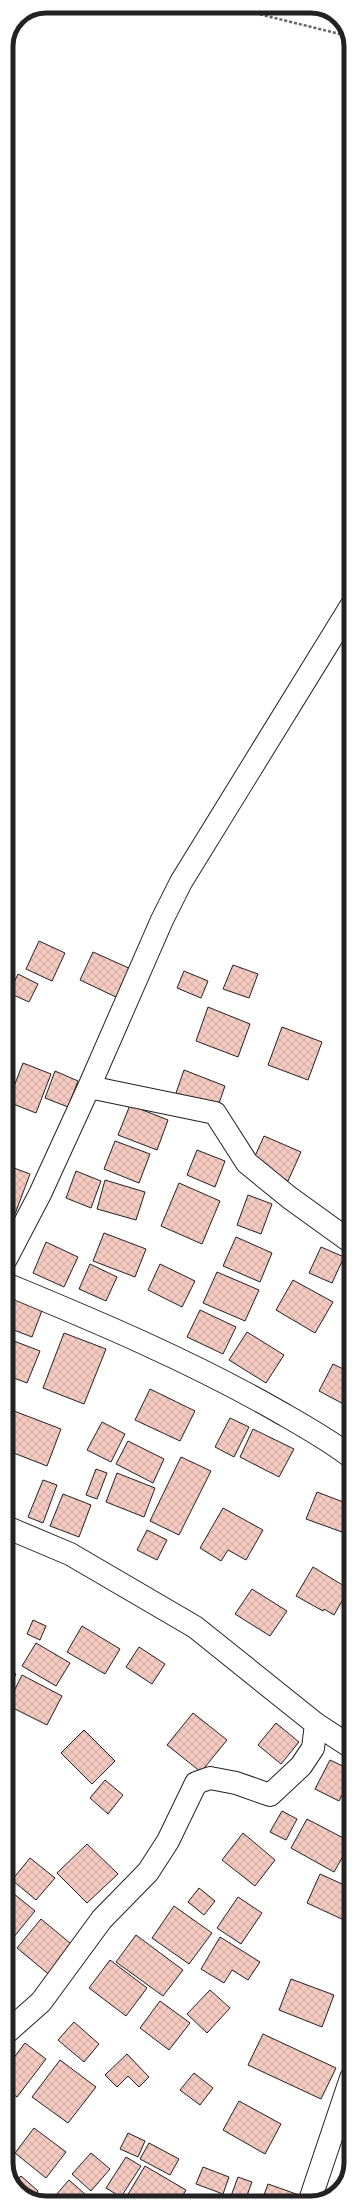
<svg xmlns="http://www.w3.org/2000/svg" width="357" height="2209" viewBox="0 0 357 2209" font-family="Overpass,sans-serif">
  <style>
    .building { fill: url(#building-cross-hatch); stroke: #222 }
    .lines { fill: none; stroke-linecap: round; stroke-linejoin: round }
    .minor-casing { stroke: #222; stroke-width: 24 }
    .path { stroke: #646464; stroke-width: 2.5; stroke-dasharray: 3 2; stroke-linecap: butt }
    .minor { stroke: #fff; stroke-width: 22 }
    .rim { fill: none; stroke: #222; stroke-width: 5 }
  </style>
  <defs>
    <pattern id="building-cross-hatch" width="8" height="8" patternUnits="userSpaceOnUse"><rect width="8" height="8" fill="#f3c9c0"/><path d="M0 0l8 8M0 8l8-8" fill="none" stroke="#d0aca5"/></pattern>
  </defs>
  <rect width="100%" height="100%" fill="#fff"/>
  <path class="building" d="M 39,941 L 65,953 L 52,981 L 26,969 Z
    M 93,952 L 131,969 L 118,998 L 80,980 Z
    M 233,965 L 258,974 L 249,998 L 223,989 Z
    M 184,971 L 208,981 L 201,998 L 177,988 Z
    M 18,974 L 38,984 L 29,1002 L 9,993 Z
    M 208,1007 L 250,1024 L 238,1057 L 196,1041 Z
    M 282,1027 L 322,1042 L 308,1080 L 268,1065 Z
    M 23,1063 L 51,1074 L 36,1113 L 8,1102 Z
    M 184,1070 L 225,1086 L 217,1109 L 176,1093 Z
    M 55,1071 L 78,1081 L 68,1107 L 45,1098 Z
    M 130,1105 L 168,1120 L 157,1150 L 118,1135 Z
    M 264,1136 L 301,1152 L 288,1181 L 251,1165 Z
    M 115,1141 L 150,1154 L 139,1183 L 104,1169 Z
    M 197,1150 L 225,1161 L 215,1187 L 187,1175 Z
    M 6,1165 L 30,1174 L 15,1214 L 6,1211 Z
    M 76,1171 L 101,1181 L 91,1208 L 66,1198 Z
    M 105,1180 L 145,1192 L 136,1220 L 97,1209 Z
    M 179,1183 L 220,1201 L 202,1244 L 161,1226 Z
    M 248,1195 L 272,1204 L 261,1234 L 237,1225 Z
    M 104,1233 L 146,1249 L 135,1277 L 93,1261 Z
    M 236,1237 L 272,1253 L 260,1282 L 223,1266 Z
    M 46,1242 L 78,1257 L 64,1287 L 33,1273 Z
    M 321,1247 L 344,1257 L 332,1283 L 309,1273 Z
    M 90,1264 L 117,1277 L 106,1301 L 79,1289 Z
    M 160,1264 L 195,1281 L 182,1307 L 148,1290 Z
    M 217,1272 L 259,1290 L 245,1321 L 203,1303 Z
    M 293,1280 L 333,1302 L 315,1333 L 276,1310 Z
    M 16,1294 L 44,1305 L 32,1337 L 6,1327 L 6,1318 Z
    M 200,1310 L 236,1327 L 223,1354 L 187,1337 Z
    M 247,1332 L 284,1355 L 266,1383 L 229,1360 Z
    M 64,1333 L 106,1349 L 84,1404 L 43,1388 Z
    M 6,1338 L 40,1351 L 27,1383 L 6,1375 Z
    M 351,1339 L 351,1359 L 343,1354 Z
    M 333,1364 L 351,1373 L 351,1408 L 319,1391 Z
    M 150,1389 L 195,1411 L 180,1441 L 135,1420 Z
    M 14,1411 L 61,1429 L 47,1466 L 6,1450 L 6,1431 Z
    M 230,1418 L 249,1427 L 234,1457 L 215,1447 Z
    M 102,1422 L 125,1434 L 111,1462 L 87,1450 Z
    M 253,1429 L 294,1449 L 279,1477 L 240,1457 Z
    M 128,1441 L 164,1459 L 153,1483 L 116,1464 Z
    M 181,1457 L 211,1471 L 179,1535 L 150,1521 Z
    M 96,1469 L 107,1473 L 97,1499 L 86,1495 Z
    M 117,1473 L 155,1488 L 144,1517 L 106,1502 Z
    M 43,1480 L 57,1485 L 43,1523 L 28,1517 Z
    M 317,1492 L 351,1505 L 342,1532 L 306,1519 Z
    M 63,1494 L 91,1505 L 79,1537 L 50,1526 Z
    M 223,1508 L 263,1530 L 246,1560 L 228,1550 L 221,1561 L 200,1548 Z
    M 147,1530 L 167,1540 L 157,1560 L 137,1550 Z
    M 313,1567 L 349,1589 L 334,1615 L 324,1609 L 323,1611 L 296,1596 Z
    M 252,1589 L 287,1611 L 270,1636 L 235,1614 Z
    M 33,1620 L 46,1626 L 40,1640 L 27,1634 Z
    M 82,1626 L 120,1649 L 105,1674 L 67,1652 Z
    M 36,1643 L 70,1663 L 56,1686 L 22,1666 Z
    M 139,1647 L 165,1664 L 152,1684 L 126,1667 Z
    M 6,1669 L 16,1674 L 6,1693 Z
    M 22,1675 L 62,1696 L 47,1725 L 7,1705 Z
    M 193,1713 L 227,1740 L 201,1772 L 167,1745 Z
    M 276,1723 L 299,1742 L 281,1764 L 258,1745 Z
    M 84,1730 L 115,1761 L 92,1784 L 61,1753 Z
    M 330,1760 L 351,1770 L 351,1778 L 339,1801 L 315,1789 Z
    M 105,1780 L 123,1795 L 108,1814 L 90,1798 Z
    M 282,1811 L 297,1819 L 286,1840 L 270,1832 Z
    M 307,1819 L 351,1842 L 334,1872 L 291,1848 Z
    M 243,1833 L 275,1860 L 255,1886 L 222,1860 Z
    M 87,1844 L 118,1874 L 87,1903 L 57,1873 Z
    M 30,1858 L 55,1878 L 36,1900 L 12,1880 Z
    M 320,1874 L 351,1888 L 351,1904 L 344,1920 L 307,1903 Z
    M 199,1888 L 215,1901 L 204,1915 L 188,1902 Z
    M 13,1893 L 35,1911 L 13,1938 L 6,1932 L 6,1901 Z
    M 238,1897 L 262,1913 L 241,1944 L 217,1928 Z
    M 174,1906 L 212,1933 L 189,1964 L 152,1938 Z
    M 41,1919 L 76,1948 L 52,1977 L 17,1948 Z
    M 136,1935 L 183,1970 L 163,1996 L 116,1962 Z
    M 220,1937 L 260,1962 L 248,1980 L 232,1970 L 224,1983 L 201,1969 Z
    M 110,1960 L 147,1988 L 126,2016 L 89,1988 Z
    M 291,1979 L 334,1995 L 322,2027 L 279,2010 Z
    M 210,1990 L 230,2008 L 207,2033 L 187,2014 Z
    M 160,2001 L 190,2023 L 169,2050 L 140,2028 Z
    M 74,2022 L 99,2044 L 84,2062 L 58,2040 Z
    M 263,2034 L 336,2068 L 321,2099 L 248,2065 Z
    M 25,2043 L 46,2059 L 17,2097 L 6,2089 L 6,2068 Z
    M 127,2054 L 149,2077 L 139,2087 L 128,2076 L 117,2087 L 105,2075 Z
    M 60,2060 L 96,2087 L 68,2123 L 32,2097 Z
    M 194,2073 L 213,2088 L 200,2105 L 180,2090 Z
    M 239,2101 L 281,2124 L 265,2154 L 223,2130 Z
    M 34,2128 L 66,2152 L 46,2178 L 15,2153 Z
    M 128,2133 L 145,2141 L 138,2157 L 120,2149 Z
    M 149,2143 L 179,2159 L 170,2175 L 140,2159 Z
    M 91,2153 L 110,2169 L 91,2191 L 72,2174 Z
    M 126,2157 L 141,2166 L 121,2197 L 106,2188 Z
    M 351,2159 L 351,2163 L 342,2187 L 340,2187 Z
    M 145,2166 L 186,2190 L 178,2203 L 138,2203 L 127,2196 Z
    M 203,2167 L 229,2177 L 223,2194 L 196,2184 Z
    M 21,2176 L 38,2191 L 32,2198 L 18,2191 L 14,2183 Z
    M 238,2177 L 252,2182 L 245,2201 L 231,2196 Z
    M 69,2180 L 94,2202 L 94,2203 L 49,2203 Z
    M 268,2184 L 299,2195 L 296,2203 L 261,2203 Z"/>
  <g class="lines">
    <g class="minor-casing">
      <path id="minor" d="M 89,1087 L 215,1113 L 247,1163 L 290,1198 L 351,1242
        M 6,1259 L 40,1194 L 89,1087 L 162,920 L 181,882 L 351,606
        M 6,1284 C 98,1322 190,1361 276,1410 C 302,1425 328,1439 351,1457
        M 6,1527 L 70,1554 L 195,1627 L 316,1724 L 351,1747
        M 6,2033 L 41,2002 L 102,1919 L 148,1872 L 168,1841 L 196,1783 L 210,1778 L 236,1783 L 270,1795 L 301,1766 L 313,1748 L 316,1724
        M 309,2203 L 351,2078"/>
    </g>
    <path class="path" d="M 226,6 L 348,36"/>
    <use href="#minor" class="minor"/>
  </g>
  <path d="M0 0H357V2209H0ZM46 13H311A33 33 0 0 1 344 46V2163A33 33 0 0 1 311 2196H46A33 33 0 0 1 13 2163V46A33 33 0 0 1 46 13Z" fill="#fff" fill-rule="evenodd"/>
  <path class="rim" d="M46 13H311A33 33 0 0 1 344 46V2163A33 33 0 0 1 311 2196H46A33 33 0 0 1 13 2163V46A33 33 0 0 1 46 13Z"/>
</svg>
